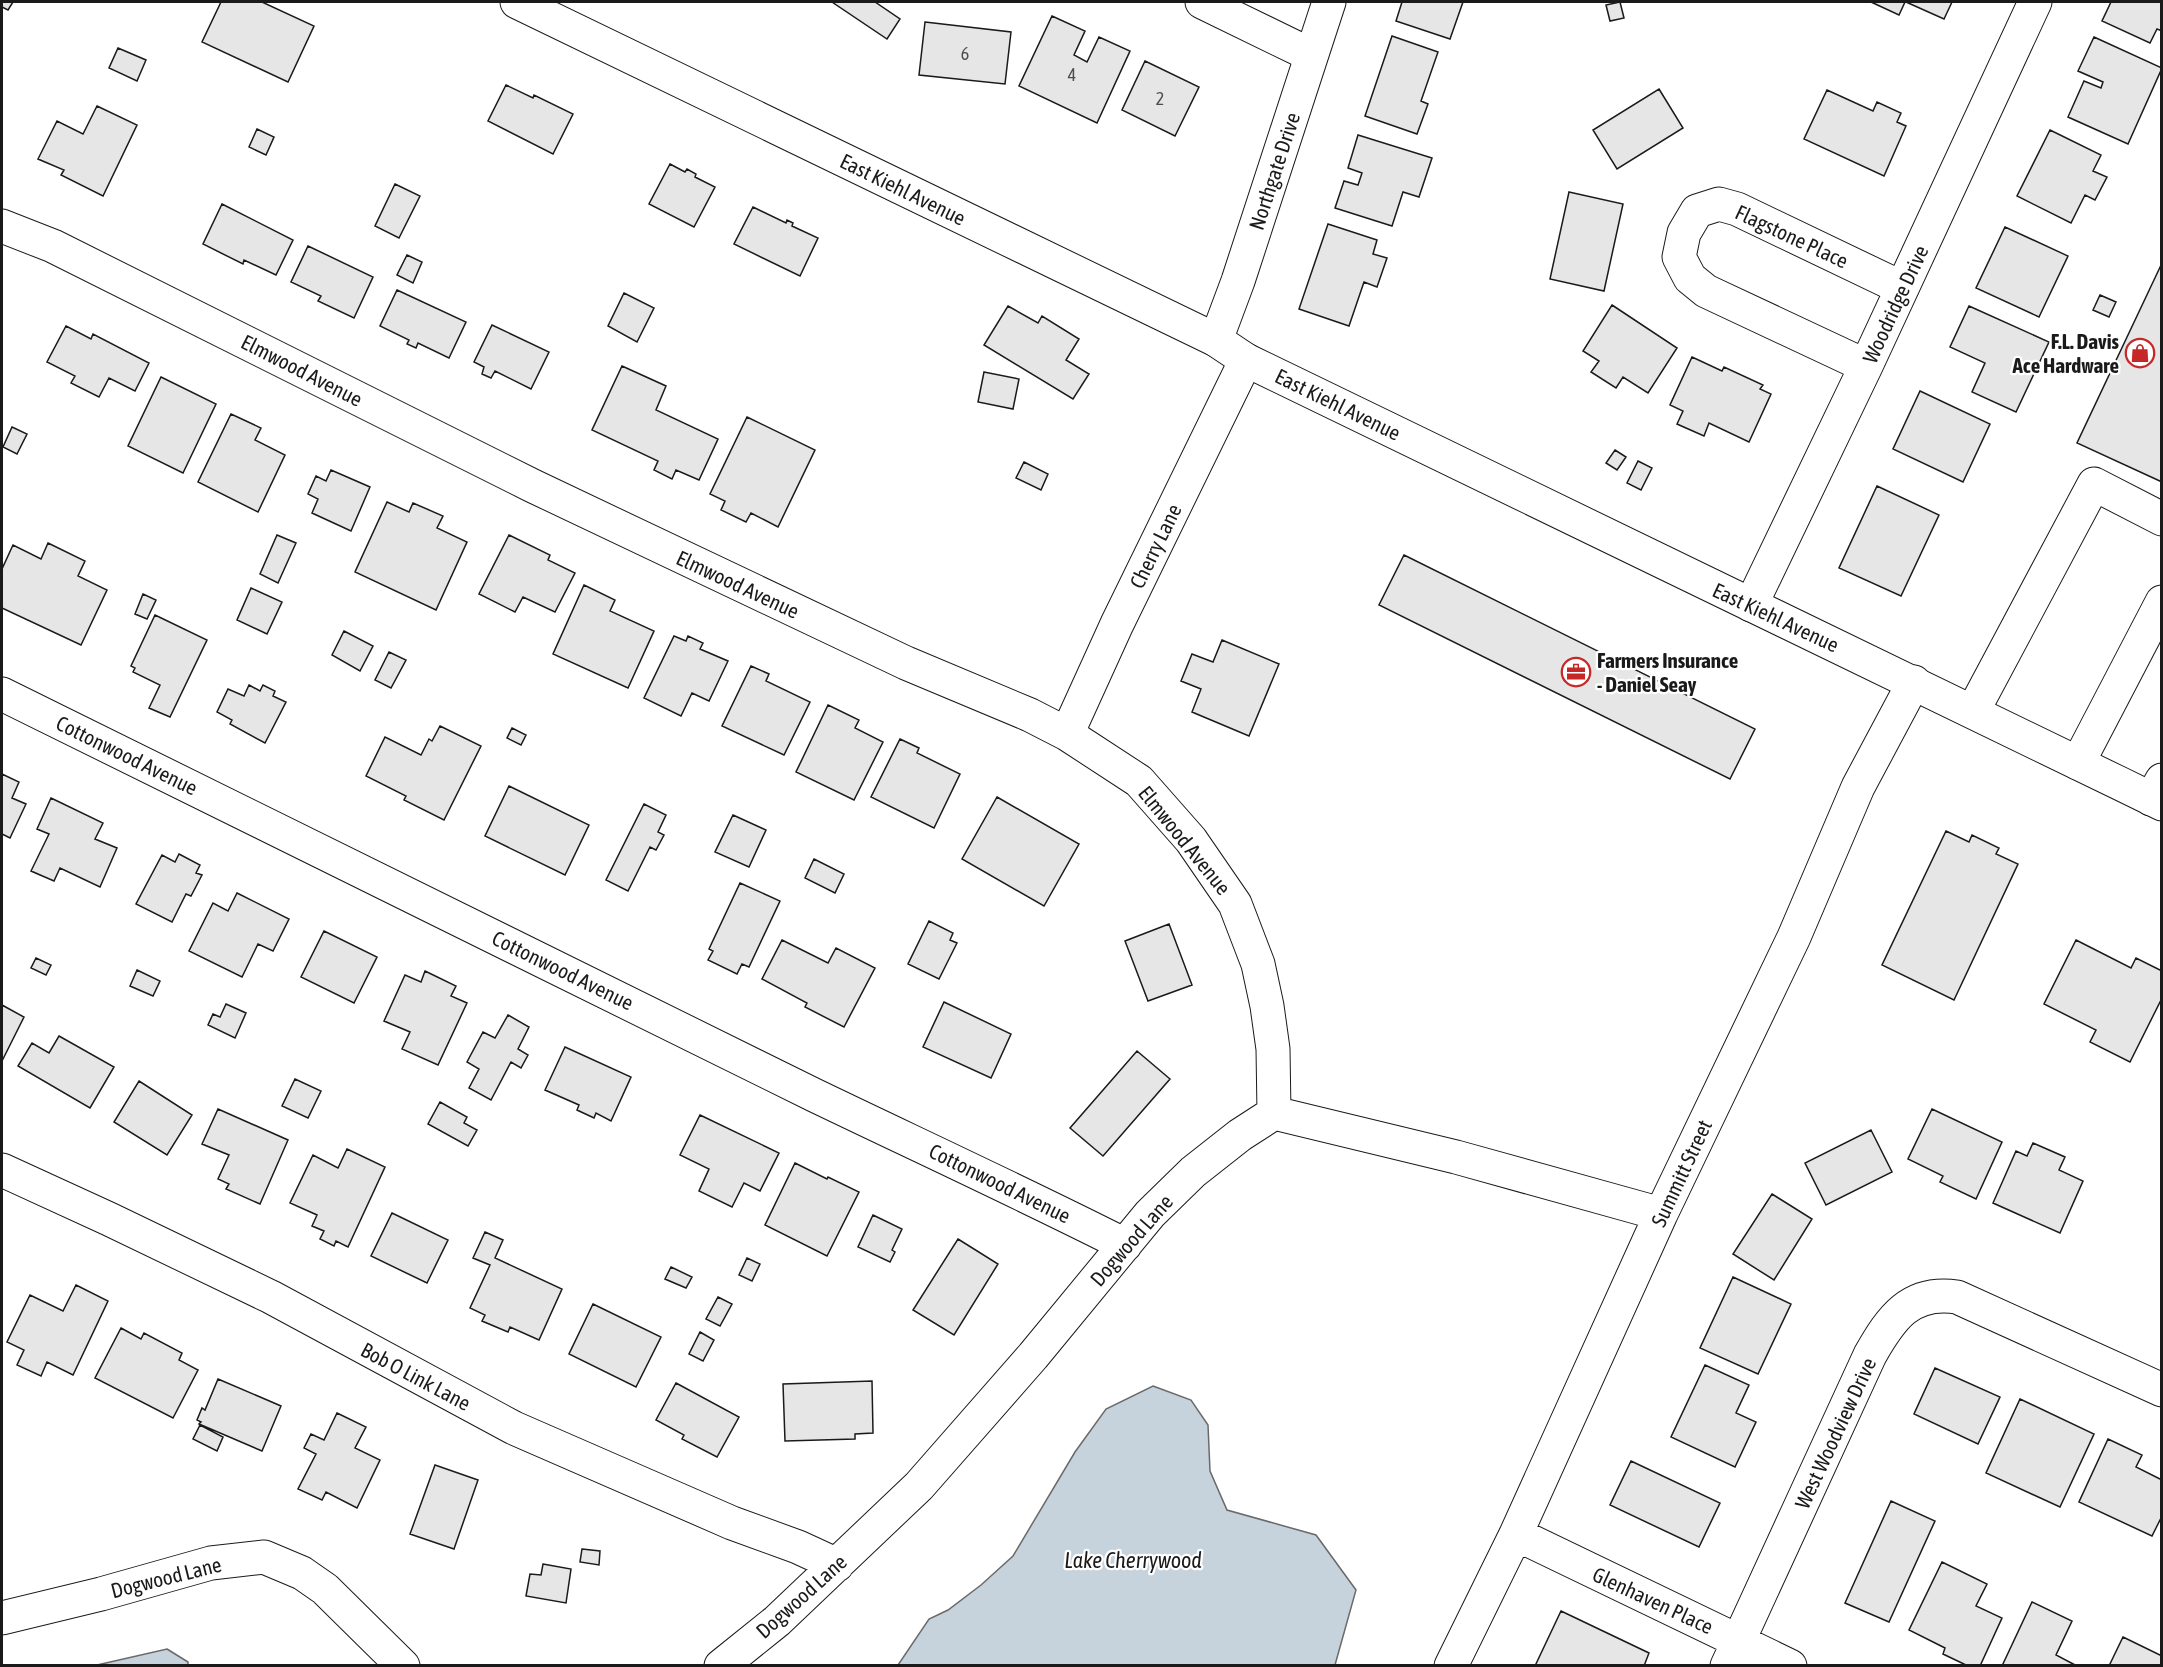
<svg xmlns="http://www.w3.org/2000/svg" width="2163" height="1667" viewBox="0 0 2163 1667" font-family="'Asap Condensed',sans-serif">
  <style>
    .water { fill: #c6d2dc; stroke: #6a6a6a; stroke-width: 1.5 }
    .building { fill: #e6e6e6; stroke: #1a1a1a; stroke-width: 1.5 }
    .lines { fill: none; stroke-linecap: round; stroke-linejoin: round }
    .minor-casing { stroke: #1a1a1a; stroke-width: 35 }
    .major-casing { stroke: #1a1a1a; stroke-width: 35 }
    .minor { stroke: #fff; stroke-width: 33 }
    .major { stroke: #fff; stroke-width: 33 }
    .labels { text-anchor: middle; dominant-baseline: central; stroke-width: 4.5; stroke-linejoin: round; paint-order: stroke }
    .number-label { font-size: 18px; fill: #4d4d4d }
    .street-label { font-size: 21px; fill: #1a1a1a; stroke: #fff }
    .poi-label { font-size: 21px; font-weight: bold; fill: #1a1a1a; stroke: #fff; text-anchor: end }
    .water-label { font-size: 22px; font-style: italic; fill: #1a1a1a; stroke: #fff }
  </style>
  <rect width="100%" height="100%" fill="#fff"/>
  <path class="water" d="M 1153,1386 L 1191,1400 L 1208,1425 L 1210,1471 L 1227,1510 L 1316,1535 L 1356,1590 L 1335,1665 L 898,1665 L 929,1619 L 948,1610 L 981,1585 L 1013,1556 L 1075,1452 L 1106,1409 Z
    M 167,1649 L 188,1662 L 188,1665 L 97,1665 Z"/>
  <path class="building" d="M 2,2 L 13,2 L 8,10 L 2,7 Z
    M 221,2 L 262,2 L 314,26 L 288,82 L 202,42 Z
    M 832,2 L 875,2 L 900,19 L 887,39 Z
    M 1402,2 L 1463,2 L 1450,39 L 1396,21 Z
    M 1620,2 L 1624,18 L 1610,21 L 1606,5 Z
    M 1871,2 L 1905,2 L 1899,15 Z
    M 1906,2 L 1952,2 L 1944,19 Z
    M 2111,2 L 2162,2 L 2162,31 L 2157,29 L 2150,43 L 2102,21 Z
    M 1052,16 L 1085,31 L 1074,55 L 1087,62 L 1099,37 L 1130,51 L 1097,123 L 1019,86 Z
    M 925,22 L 1011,32 L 1005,84 L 919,75 Z
    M 1392,36 L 1438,52 L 1421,101 L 1428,104 L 1417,134 L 1365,116 Z
    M 2094,37 L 2162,68 L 2128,144 L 2068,117 L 2084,81 L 2101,88 L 2103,82 L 2078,71 Z
    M 118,48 L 146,60 L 137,81 L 109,68 Z
    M 1145,61 L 1199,87 L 1175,136 L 1122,110 Z
    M 506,85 L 533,98 L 534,95 L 573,114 L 553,154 L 488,121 Z
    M 1659,89 L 1683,128 L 1617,169 L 1593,130 Z
    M 1827,90 L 1873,111 L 1877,102 L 1901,113 L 1897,122 L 1906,126 L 1884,176 L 1804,139 Z
    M 97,106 L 137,125 L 103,196 L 61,175 L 64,170 L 38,159 L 57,121 L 83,134 Z
    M 257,129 L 274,137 L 266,155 L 249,147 Z
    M 2050,130 L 2101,155 L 2093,171 L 2107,177 L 2095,200 L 2085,195 L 2071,223 L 2017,196 Z
    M 1358,135 L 1432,158 L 1419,197 L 1403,192 L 1392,226 L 1335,208 L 1344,181 L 1358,185 L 1362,173 L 1348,168 Z
    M 670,164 L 685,172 L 687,169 L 696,174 L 695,177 L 715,187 L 694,227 L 649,204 Z
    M 395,184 L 420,196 L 399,238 L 375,226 Z
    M 1569,192 L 1623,204 L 1604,291 L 1550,279 Z
    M 222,204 L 293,240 L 276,275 L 244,260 L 243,264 L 203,244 Z
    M 753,207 L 786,223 L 787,220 L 793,223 L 792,226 L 818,238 L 800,276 L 734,244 Z
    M 1328,224 L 1377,240 L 1373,254 L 1387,258 L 1377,287 L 1364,282 L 1349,326 L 1299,309 Z
    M 2005,227 L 2068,256 L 2039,317 L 1976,288 Z
    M 308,246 L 373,277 L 354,318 L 318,301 L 321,296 L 291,282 Z
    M 407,255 L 422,262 L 413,283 L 397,275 Z
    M 2162,263 L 2162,482 L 2077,443 Z
    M 397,290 L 466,322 L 449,358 L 418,343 L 416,348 L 407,344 L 409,340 L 380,326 Z
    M 624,293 L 654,308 L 637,342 L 608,326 Z
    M 2100,295 L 2116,302 L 2109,317 L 2093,310 Z
    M 1612,305 L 1677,348 L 1648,393 L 1623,377 L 1616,388 L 1591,372 L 1599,361 L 1583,351 Z
    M 1008,306 L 1038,323 L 1042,316 L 1079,339 L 1066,360 L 1089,374 L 1073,399 L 984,345 Z
    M 1969,306 L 2049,342 L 2016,412 L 1972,392 L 1985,363 L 1950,347 Z
    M 492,325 L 549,352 L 531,389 L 495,371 L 491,378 L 482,374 L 484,367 L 474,362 Z
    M 66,326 L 91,339 L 93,334 L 149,363 L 135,391 L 109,378 L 99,397 L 71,383 L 75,376 L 47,362 Z
    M 1692,357 L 1722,371 L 1724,367 L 1763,385 L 1760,389 L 1771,394 L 1749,442 L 1709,423 L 1704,436 L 1677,424 L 1683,411 L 1670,405 Z
    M 622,366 L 666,386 L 656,410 L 718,439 L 699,480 L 676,470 L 672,479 L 654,470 L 658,461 L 592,430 Z
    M 984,372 L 1019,379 L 1013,409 L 978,402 Z
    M 161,377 L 216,404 L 183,473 L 128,446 Z
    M 1920,391 L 1990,424 L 1963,482 L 1893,449 Z
    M 231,414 L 261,428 L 255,440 L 285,455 L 258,512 L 198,482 Z
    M 747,417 L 815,450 L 778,527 L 751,513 L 746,522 L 721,510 L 725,501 L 710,494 Z
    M 12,427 L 27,434 L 17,454 L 3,447 Z
    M 1615,450 L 1626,457 L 1617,470 L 1606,463 Z
    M 1638,461 L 1652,468 L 1641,490 L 1627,483 Z
    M 1024,462 L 1048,474 L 1041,490 L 1016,478 Z
    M 331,470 L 370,487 L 351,531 L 312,513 L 318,499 L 308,494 L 316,476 L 326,481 Z
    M 1877,486 L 1939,515 L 1901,596 L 1839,568 Z
    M 387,502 L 409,512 L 413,503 L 443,516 L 437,528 L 467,542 L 436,610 L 355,572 Z
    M 277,535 L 296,543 L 278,583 L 260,574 Z
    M 509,535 L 550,555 L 548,560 L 575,573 L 555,612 L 523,597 L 515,612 L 479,594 Z
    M 48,543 L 85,561 L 78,576 L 107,590 L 81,645 L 2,608 L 2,569 L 13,545 L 41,559 Z
    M 1404,555 L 1755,729 L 1730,779 L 1379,605 Z
    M 584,585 L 615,600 L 610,611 L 654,631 L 628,688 L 553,654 Z
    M 251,588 L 282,602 L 267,634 L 237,620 Z
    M 143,594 L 156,600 L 147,619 L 135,614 Z
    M 155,615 L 207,640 L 170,717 L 149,708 L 160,685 L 133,672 L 135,668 L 131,666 Z
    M 344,631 L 373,646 L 360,671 L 332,655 Z
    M 674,636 L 686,641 L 688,636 L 703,643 L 700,649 L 728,661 L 709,701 L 692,693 L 681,716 L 644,698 Z
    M 1222,640 L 1279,664 L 1249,736 L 1192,712 L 1201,689 L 1181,681 L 1192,654 L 1213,662 Z
    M 389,652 L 406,660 L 391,688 L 375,680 Z
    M 751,666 L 769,674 L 766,681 L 810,702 L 784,755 L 722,726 Z
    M 249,685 L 260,691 L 263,685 L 275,691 L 273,696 L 286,702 L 265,743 L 230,724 L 232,720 L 217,712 L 228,689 L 244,696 Z
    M 828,705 L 859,720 L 855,728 L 883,742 L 854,800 L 796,772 Z
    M 440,726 L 481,746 L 444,820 L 404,800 L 406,796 L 366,776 L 385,737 L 421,755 L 429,739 L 432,741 Z
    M 512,728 L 526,735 L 521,745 L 507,738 Z
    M 900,739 L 919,748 L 917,753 L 960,774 L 934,828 L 871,797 Z
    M 2,774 L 19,782 L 12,798 L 26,804 L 10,838 L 2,834 Z
    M 509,786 L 589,825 L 565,875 L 485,836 Z
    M 997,797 L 1079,844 L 1044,906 L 962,859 Z
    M 51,798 L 103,823 L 95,839 L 117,848 L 100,887 L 60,868 L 54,881 L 31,871 L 49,834 L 37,829 Z
    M 644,804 L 666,815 L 658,832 L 664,835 L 656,850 L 650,847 L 628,891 L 606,880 Z
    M 733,815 L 766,830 L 749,867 L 715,852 Z
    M 1946,831 L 1969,842 L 1972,835 L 1999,848 L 1996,854 L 2018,864 L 1954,1000 L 1882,965 Z
    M 179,854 L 200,865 L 196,873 L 202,875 L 191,896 L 186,894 L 172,922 L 136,904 L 162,855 L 175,862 Z
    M 814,859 L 844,874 L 835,893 L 805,878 Z
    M 740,883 L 780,901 L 749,967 L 742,964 L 737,974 L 708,960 L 713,951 L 709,949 Z
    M 237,893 L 289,919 L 273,951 L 258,944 L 242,977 L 189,951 L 213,903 L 228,911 Z
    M 929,921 L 953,933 L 950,940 L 957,943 L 939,979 L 908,964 Z
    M 1169,924 L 1192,985 L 1148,1001 L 1125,941 Z
    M 324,931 L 377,957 L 354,1003 L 301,977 Z
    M 782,940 L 828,963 L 836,948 L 875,968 L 844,1027 L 805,1007 L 807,1003 L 762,979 Z
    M 2076,940 L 2131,968 L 2136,958 L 2162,971 L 2162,998 L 2130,1062 L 2090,1042 L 2096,1030 L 2044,1004 Z
    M 36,958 L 51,965 L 46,975 L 31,968 Z
    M 137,970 L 160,981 L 153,996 L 130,986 Z
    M 425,971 L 456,986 L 451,996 L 467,1003 L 438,1065 L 402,1049 L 410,1032 L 384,1021 L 405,975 L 421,982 Z
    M 944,1002 L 1011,1034 L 991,1078 L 923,1047 Z
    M 226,1004 L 246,1013 L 235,1038 L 208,1025 L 213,1014 L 220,1017 Z
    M 2,1005 L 24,1017 L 2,1061 Z
    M 508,1015 L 529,1027 L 518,1049 L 528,1055 L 521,1068 L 511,1062 L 491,1100 L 469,1088 L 479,1069 L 467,1062 L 483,1032 L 495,1038 Z
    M 59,1036 L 114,1067 L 90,1108 L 18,1066 L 32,1043 L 49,1053 Z
    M 565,1047 L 631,1077 L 611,1121 L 596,1113 L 594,1118 L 577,1110 L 579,1105 L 545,1090 Z
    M 1137,1051 L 1170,1079 L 1103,1156 L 1070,1128 Z
    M 295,1079 L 321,1091 L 308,1118 L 282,1106 Z
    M 139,1081 L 192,1115 L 167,1155 L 114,1122 Z
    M 440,1102 L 467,1117 L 464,1123 L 477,1130 L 468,1146 L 428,1124 Z
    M 218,1109 L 288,1140 L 260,1204 L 226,1189 L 229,1184 L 218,1179 L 229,1155 L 202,1144 Z
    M 1932,1109 L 2002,1142 L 1976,1199 L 1940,1182 L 1943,1176 L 1908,1159 Z
    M 700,1115 L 779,1153 L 760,1191 L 744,1183 L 732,1207 L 699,1191 L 709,1169 L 680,1155 Z
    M 1871,1130 L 1892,1172 L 1826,1205 L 1805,1163 Z
    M 2033,1143 L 2065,1157 L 2059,1170 L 2083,1181 L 2060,1233 L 1993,1203 L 2016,1151 L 2027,1156 Z
    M 347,1149 L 385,1167 L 348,1247 L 336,1241 L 334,1246 L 320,1239 L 324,1231 L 312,1226 L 317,1215 L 290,1203 L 313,1155 L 338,1168 Z
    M 795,1163 L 827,1179 L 828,1177 L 859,1192 L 827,1256 L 765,1225 Z
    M 1772,1194 L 1812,1219 L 1774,1280 L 1733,1254 Z
    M 392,1213 L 448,1240 L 427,1283 L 371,1256 Z
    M 873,1215 L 902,1229 L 892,1250 L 895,1252 L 890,1262 L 858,1247 Z
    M 485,1232 L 503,1240 L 495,1258 L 562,1289 L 539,1340 L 510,1327 L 508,1332 L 482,1321 L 485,1315 L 470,1308 L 490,1265 L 473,1258 Z
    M 958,1239 L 998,1264 L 954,1335 L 913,1310 Z
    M 747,1258 L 760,1264 L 752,1281 L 739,1275 Z
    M 671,1267 L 692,1277 L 686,1288 L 665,1279 Z
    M 1733,1277 L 1791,1304 L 1758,1374 L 1700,1348 Z
    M 76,1285 L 108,1301 L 73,1375 L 47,1362 L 41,1376 L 17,1365 L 24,1350 L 7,1342 L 30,1295 L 63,1311 Z
    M 718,1297 L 732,1304 L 720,1326 L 706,1319 Z
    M 593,1304 L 661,1337 L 636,1387 L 569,1354 Z
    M 121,1328 L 141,1339 L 144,1333 L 182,1353 L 179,1360 L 198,1370 L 173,1418 L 95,1378 Z
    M 700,1332 L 714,1340 L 703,1361 L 689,1354 Z
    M 1705,1365 L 1749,1385 L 1736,1413 L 1756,1422 L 1735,1467 L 1671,1437 Z
    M 1935,1368 L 2000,1397 L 1978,1444 L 1914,1414 Z
    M 218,1379 L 281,1406 L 262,1451 L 199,1424 L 201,1422 L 197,1420 L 202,1408 L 205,1410 Z
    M 872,1381 L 873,1433 L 855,1434 L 855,1439 L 785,1441 L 783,1384 Z
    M 676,1383 L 739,1417 L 717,1457 L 682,1439 L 684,1435 L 656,1420 Z
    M 2020,1399 L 2094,1434 L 2060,1507 L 1986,1473 Z
    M 337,1413 L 366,1427 L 355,1448 L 380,1460 L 357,1508 L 326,1492 L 322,1500 L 298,1489 L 316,1454 L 304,1448 L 311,1434 L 324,1440 Z
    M 200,1425 L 223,1437 L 217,1451 L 193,1439 Z
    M 2108,1439 L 2142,1455 L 2136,1467 L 2162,1480 L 2162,1516 L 2152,1536 L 2079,1502 Z
    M 1631,1461 L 1720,1503 L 1699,1547 L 1610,1505 Z
    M 435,1465 L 478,1480 L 454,1549 L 410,1534 Z
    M 1891,1501 L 1935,1521 L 1889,1622 L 1845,1603 Z
    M 582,1549 L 600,1551 L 599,1565 L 580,1562 Z
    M 1942,1562 L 1987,1584 L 1976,1606 L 2002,1618 L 1980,1666 L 1968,1666 L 1943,1654 L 1945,1648 L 1909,1630 Z
    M 543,1564 L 571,1569 L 566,1603 L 526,1596 L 530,1574 L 541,1575 Z
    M 2032,1602 L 2072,1621 L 2056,1655 L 2077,1666 L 2002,1666 Z
    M 1561,1611 L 1649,1653 L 1644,1666 L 1535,1666 Z
    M 2123,1637 L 2162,1656 L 2162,1666 L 2109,1666 Z"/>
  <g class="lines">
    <g class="minor-casing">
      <path id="minor" d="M 1202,2 L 1311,55
        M 2,226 L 53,246 L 533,486 L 906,663 L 1030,715 L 1067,734 L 1139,781 L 1191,840 L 1235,904 L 1258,964 L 1267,1006 L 1273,1049 L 1274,1113
        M 1216,340 L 1238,281 L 1329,2
        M 1866,366 L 1706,291 L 1690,278 L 1679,257 L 1684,233 L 1697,211 L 1719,204 L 1737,209 L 1902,288
        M 1751,605 L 1866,366 L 2035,2
        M 2,694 C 273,826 542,963 814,1095 C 918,1145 1022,1193 1125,1245
        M 1973,711 L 2094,484 L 2162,519
        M 1067,734 L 1117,624 L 1246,360
        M 2078,763 L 2162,602
        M 2151,799 L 2162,780
        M 2,1170 L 109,1219 L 271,1297 L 514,1428 L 732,1523 L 798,1547 L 837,1565
        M 1516,1534 L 1790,1666
        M 2,1618 L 101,1594 L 211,1563 L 264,1557 L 302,1573 L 325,1589 L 403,1666
        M 721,1666 L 777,1621 L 919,1486 L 1033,1356 L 1150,1214 L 1193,1172 L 1240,1135 L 1274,1113 L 1456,1157 L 1661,1214
        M 1451,1666 L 1516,1534 L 1661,1214 L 1794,937 L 1858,787 L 1914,682
        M 1727,1666 L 1870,1355 C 1891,1318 1910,1290 1957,1297 L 2162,1390"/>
    </g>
    <g class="major-casing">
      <path id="major" d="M 517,2 L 1216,340 L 1246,360 C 1551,508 1857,655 2162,804"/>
    </g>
    <use href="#minor" class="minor"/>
    <use href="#major" class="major"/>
  </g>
  <defs>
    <g id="shop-ring" transform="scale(1.5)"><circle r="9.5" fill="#fff" stroke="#c62828" stroke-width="1.5"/><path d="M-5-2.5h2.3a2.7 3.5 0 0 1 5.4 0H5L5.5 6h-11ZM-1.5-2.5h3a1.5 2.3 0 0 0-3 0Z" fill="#c62828"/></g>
    <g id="office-ring" transform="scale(1.5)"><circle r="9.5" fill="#fff" stroke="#c62828" stroke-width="1.5"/><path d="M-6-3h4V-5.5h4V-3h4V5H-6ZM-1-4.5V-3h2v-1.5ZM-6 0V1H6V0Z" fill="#c62828"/></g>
  </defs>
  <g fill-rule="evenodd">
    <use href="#shop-ring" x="2140" y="353"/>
    <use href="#office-ring" x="1576" y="672"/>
  </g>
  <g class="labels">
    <g class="number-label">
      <text x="965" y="53">6</text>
      <text x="1072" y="74">4</text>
      <text x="1160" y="98">2</text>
    </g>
    <g class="street-label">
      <text transform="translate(1274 171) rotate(-72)">Northgate Drive</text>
      <text transform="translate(903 189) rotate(26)">East Kiehl Avenue</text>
      <text transform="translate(1792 236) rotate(25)">Flagstone Place</text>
      <text transform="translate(1895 304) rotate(-65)">Woodridge Drive</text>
      <text transform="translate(302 370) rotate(27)">Elmwood Avenue</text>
      <text transform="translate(1338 404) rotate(26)">East Kiehl Avenue</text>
      <text transform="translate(1155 546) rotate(-64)">Cherry Lane</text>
      <text transform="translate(738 584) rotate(25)">Elmwood Avenue</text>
      <text transform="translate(1776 617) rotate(25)">East Kiehl Avenue</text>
      <text transform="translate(127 755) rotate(26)">Cottonwood Avenue</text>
      <text transform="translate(1185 840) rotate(51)">Elmwood Avenue</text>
      <text transform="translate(563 970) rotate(26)">Cottonwood Avenue</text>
      <text transform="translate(1681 1173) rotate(-65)">Summitt Street</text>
      <text transform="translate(1000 1183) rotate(26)">Cottonwood Avenue</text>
      <text transform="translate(1131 1240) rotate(-49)">Dogwood Lane</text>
      <text transform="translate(416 1376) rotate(28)">Bob O Link Lane</text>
      <text transform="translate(1835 1433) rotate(-65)">West Woodview Drive</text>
      <text transform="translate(166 1577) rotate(-14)">Dogwood Lane</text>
      <text transform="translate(801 1596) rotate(-42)">Dogwood Lane</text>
      <text transform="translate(1653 1600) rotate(25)">Glenhaven Place</text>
    </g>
    <g class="poi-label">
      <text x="2119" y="341">F.L. Davis<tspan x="2119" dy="24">Ace Hardware</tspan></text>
      <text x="1597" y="660" text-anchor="start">Farmers Insurance<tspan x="1597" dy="24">- Daniel Seay</tspan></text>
    </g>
    <g class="water-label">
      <text x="1133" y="1560">Lake Cherrywood</text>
    </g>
  </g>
  <rect width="2163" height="1667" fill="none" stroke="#1a1a1a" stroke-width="6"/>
</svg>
